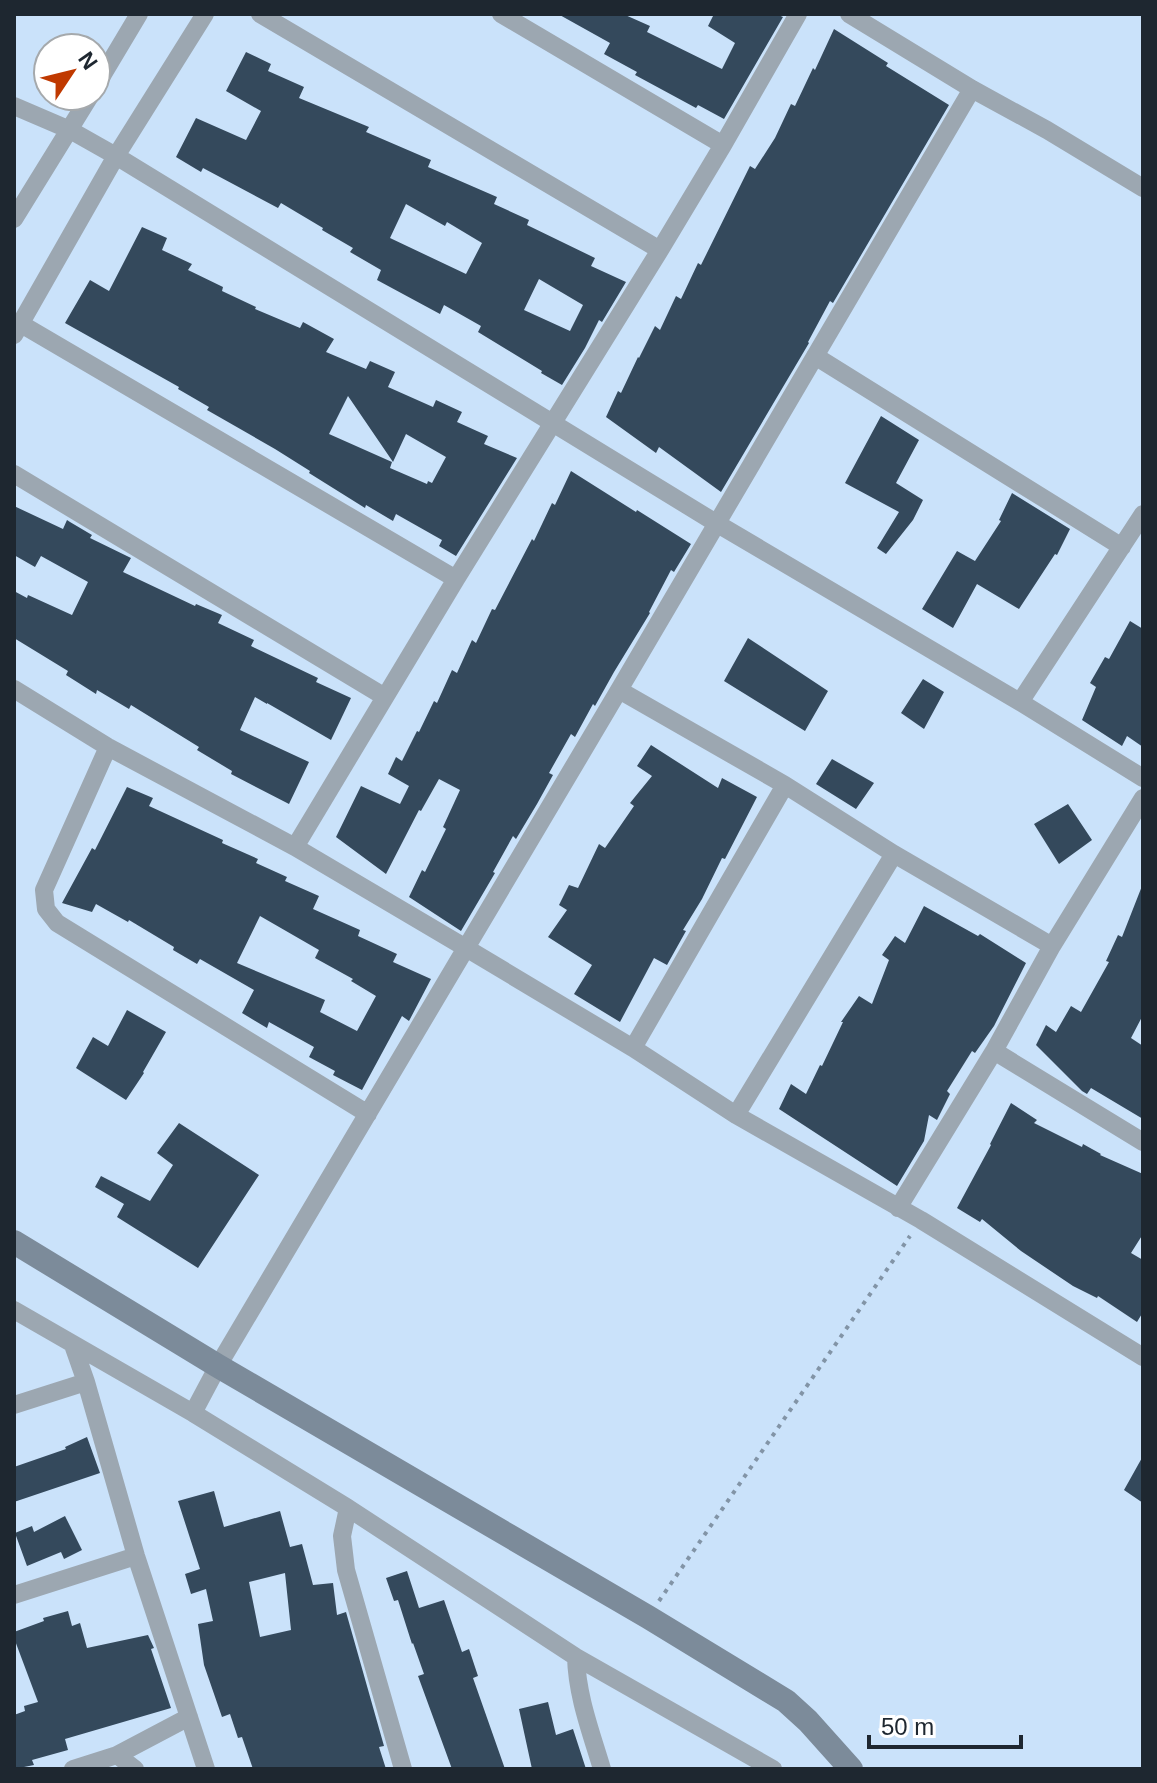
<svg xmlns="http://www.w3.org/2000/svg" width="1157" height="1783" viewBox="0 0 1157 1783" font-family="Arial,sans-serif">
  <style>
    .building { fill: #34495c; fill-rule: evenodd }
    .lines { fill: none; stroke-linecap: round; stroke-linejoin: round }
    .path { stroke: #8294a6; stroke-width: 4; stroke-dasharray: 4 6; stroke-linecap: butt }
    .street { stroke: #9ca7b1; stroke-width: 18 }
    .secondary { stroke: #7c8b9a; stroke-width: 24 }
  </style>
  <rect width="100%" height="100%" fill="#cae2fa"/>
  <path class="building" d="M 558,14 L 623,14 L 650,26 L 647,32 L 722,69 L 735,43 L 708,26 L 714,14 L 776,14 L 783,17 L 724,119 L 698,105 L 696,108 L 635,75 L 637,72 L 604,54 L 610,43 Z
    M 834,29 L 888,63 L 886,66 L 949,105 L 833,303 L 830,301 L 808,342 L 809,343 L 721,492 L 659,447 L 656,453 L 606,417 L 618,391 L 621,393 L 638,357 L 639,358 L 655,326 L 660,330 L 676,296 L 681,299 L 698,263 L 701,265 L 750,166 L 755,169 L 775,138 L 791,104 L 795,106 L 813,68 L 815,70 Z
    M 246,52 L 271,64 L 268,71 L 304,87 L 299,98 L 369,127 L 366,132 L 431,160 L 428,167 L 497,197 L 494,204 L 529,220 L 527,225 L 595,258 L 591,266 L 626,282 L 602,322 L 599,320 L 585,348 L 562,385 L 541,373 L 542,371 L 478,332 L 481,326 L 444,305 L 440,314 L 377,280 L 381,270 L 350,252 L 353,248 L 322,230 L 323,228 L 281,203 L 278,208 L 203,168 L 201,172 L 176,157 L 196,118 L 246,140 L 261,111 L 226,91 ZM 406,204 L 445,226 L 447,222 L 482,243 L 466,274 L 390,238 ZM 539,279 L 583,305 L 570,331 L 524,310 Z
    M 142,227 L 167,238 L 162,250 L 192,264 L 188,270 L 223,287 L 222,291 L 256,307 L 255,309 L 300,328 L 303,322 L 334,339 L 326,352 L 366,369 L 370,361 L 395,372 L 388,387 L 433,407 L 436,400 L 462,412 L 457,422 L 488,436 L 484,444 L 517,458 L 456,556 L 439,546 L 442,540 L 396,514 L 393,521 L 366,505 L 365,508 L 309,473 L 310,471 L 275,449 L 207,410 L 209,407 L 178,389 L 179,387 L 65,323 L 90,280 L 109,291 ZM 348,396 L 393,462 L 406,434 L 446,457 L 432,483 L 428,481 L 427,484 L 390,468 L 392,462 L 329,434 Z
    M 881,416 L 919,440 L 896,483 L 923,500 L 913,520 L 886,554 L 877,548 L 899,512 L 845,483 Z
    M 571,471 L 636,512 L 637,510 L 691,544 L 674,572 L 671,570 L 649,612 L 650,613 L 614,672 L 595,706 L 593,704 L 575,737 L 571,734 L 549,773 L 553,775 L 537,804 L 516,839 L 513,836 L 493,872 L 495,873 L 461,931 L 409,897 L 422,870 L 425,872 L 446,829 L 443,827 L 460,790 L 439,779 L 421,811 L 419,810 L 386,874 L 336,837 L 361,786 L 400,804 L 409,786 L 388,774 L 396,757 L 402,761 L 417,731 L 419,732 L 434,701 L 437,703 L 452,670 L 457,673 L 472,640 L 476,643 L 492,609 L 495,610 L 532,539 L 534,541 L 552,503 L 555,505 Z
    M 1012,493 L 1070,529 L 1057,555 L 1055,554 L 1019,609 L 977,584 L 953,628 L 922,609 L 957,551 L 975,561 L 1001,521 L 999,520 Z
    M 14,506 L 63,529 L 67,520 L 70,522 L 92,535 L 90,538 L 131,558 L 123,572 L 195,606 L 196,604 L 222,615 L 218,623 L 254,640 L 251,646 L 318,678 L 316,682 L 351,698 L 331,740 L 267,703 L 267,704 L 255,697 L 240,730 L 309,762 L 289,804 L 231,774 L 232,771 L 197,750 L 199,747 L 131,705 L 129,709 L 97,690 L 96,694 L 66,675 L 68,671 L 14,638 L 14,591 L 27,598 L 28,595 L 72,615 L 88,582 L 41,556 L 35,567 L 14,555 Z
    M 1130,621 L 1143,629 L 1143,747 L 1127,736 L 1122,746 L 1082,720 L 1096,687 L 1090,683 L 1105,657 L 1109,659 Z
    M 748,638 L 828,691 L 805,731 L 724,681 Z
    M 923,679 L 944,692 L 924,729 L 901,713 Z
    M 651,745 L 718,788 L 722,778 L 757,797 L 725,859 L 722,858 L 702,899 L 683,930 L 686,931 L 667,965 L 654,958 L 620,1022 L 574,994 L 592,965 L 548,937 L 567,910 L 559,905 L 569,885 L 578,888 L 599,844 L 605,848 L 634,806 L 630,803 L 652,776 L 637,766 Z
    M 832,759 L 874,783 L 856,809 L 816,784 Z
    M 127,787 L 153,798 L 149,806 L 223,840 L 222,843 L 258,859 L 256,863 L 287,877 L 285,881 L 319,896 L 313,909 L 360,930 L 358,936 L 397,954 L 393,962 L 431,979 L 409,1021 L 402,1016 L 362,1090 L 333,1075 L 335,1071 L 309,1057 L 314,1047 L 269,1022 L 267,1028 L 242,1013 L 254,990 L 200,959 L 197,964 L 173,950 L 174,947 L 129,920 L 128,922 L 96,904 L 92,912 L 62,903 L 92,848 L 95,850 ZM 260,916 L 319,950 L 315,958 L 353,979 L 351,981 L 376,996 L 357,1031 L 320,1012 L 325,1000 L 237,963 Z
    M 1068,804 L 1092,840 L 1059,864 L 1034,824 Z
    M 1142,886 L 1143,1015 L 1131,1038 L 1143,1046 L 1143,1119 L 1091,1088 L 1087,1094 L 1082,1091 L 1036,1045 L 1046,1025 L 1056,1032 L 1071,1006 L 1081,1012 L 1109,962 L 1106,961 L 1118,935 L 1122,937 Z
    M 924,906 L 978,936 L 980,934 L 1026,963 L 994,1026 L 975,1053 L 972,1051 L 947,1091 L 950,1094 L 937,1120 L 929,1115 L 924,1141 L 897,1186 L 779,1109 L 791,1084 L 806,1094 L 820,1065 L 822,1066 L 843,1022 L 841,1022 L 859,996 L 872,1004 L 889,960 L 882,955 L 895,936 L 905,943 Z
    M 127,1010 L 166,1032 L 143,1072 L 144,1073 L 126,1100 L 76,1068 L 93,1037 L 108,1046 Z
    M 1011,1103 L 1037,1120 L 1034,1123 L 1082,1147 L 1083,1144 L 1101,1154 L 1100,1155 L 1143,1174 L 1143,1234 L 1131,1253 L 1143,1260 L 1143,1312 L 1137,1322 L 1098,1296 L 1097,1298 L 1073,1286 L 1021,1251 L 982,1219 L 980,1222 L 957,1208 L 991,1145 L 990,1144 Z
    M 179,1123 L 259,1175 L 198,1268 L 117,1217 L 124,1204 L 95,1187 L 101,1176 L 150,1201 L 173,1165 L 157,1153 Z
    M 87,1437 L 100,1473 L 14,1502 L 14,1467 L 66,1449 L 65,1447 Z
    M 1143,1456 L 1143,1503 L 1124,1490 Z
    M 214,1491 L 224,1527 L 280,1511 L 290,1547 L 302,1544 L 313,1585 L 333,1583 L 337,1615 L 346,1612 L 384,1746 L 379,1747 L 386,1769 L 253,1769 L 242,1737 L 238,1738 L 230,1714 L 222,1717 L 204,1665 L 198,1624 L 213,1621 L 206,1589 L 191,1594 L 185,1574 L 200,1569 L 178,1501 ZM 285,1573 L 291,1630 L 260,1637 L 249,1582 Z
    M 65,1516 L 82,1550 L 64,1559 L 61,1552 L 27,1566 L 15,1533 L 32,1526 L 34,1532 Z
    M 407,1571 L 419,1608 L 444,1600 L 462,1652 L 469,1649 L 478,1676 L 473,1678 L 505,1769 L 452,1769 L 418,1676 L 424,1674 L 413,1643 L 412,1644 L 398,1600 L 394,1601 L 386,1578 Z
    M 68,1611 L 72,1626 L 80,1623 L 87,1648 L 148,1635 L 154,1648 L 151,1649 L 171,1708 L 65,1739 L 68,1750 L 32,1760 L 34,1765 L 14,1769 L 14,1715 L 25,1711 L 24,1706 L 38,1702 L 14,1638 L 14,1632 L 44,1621 L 43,1618 Z
    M 548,1702 L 556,1735 L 573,1729 L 586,1769 L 532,1769 L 519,1709 Z"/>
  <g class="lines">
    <path class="path" d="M 659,1601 L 910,1236"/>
    <path class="street" d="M 260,14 L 660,250
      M 501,14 L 723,145
      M 849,14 L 972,89 L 1047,130 L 1143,188
      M 96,86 L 139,14
      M 14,106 L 70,130 L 116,156 L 716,523 L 1020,702 L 1143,778
      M 14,219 L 90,96
      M 21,324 L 456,579
      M 14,335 L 116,156 L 205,14
      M 815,356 L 1122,547
      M 14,474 L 385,697
      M 14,689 L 108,747 L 295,847 L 466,948 L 633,1048 L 736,1115 L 921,1220 L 1143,1357
      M 619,690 L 785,785 L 894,854 L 1052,946
      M 1020,702 L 1143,514
      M 108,747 L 44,890 L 46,909 L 57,923 L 368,1114
      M 295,847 L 456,579 L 660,250 L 723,145 L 798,14
      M 633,1048 L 785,785
      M 994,1051 L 1143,1142
      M 736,1115 L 894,854
      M 898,1208 L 994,1051 L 1052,946 L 1143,798
      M 14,1310 L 193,1413 L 348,1508 L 576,1657 L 773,1769
      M 73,1345 L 86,1382 L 136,1556 L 206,1769
      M 14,1405 L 86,1382
      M 193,1413 L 218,1366 L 619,690 L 972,89
      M 348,1508 L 342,1536 L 346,1570 L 403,1769
      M 14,1595 L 136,1556
      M 576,1657 C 577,1696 591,1732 602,1769
      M 117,1755 L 135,1769
      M 73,1769 L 117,1755 L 189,1717"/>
    <path class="secondary" d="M 14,1242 L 218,1366 L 648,1617 L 786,1701 L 808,1721 L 851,1769"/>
  </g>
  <rect width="1157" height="1783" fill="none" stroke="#1e2730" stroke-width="32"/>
  <g transform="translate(72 72) rotate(55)"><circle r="38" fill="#ffffff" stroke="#a5a9ac" stroke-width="2"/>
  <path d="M0-6L14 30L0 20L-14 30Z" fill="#c03900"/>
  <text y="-12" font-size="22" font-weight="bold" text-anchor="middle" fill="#1e2730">N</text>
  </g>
  <path d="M869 1735v12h152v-12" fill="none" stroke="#1e2730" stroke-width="4"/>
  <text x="881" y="1735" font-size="24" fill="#1e2730" stroke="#ffffff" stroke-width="6" paint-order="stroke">50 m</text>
</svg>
